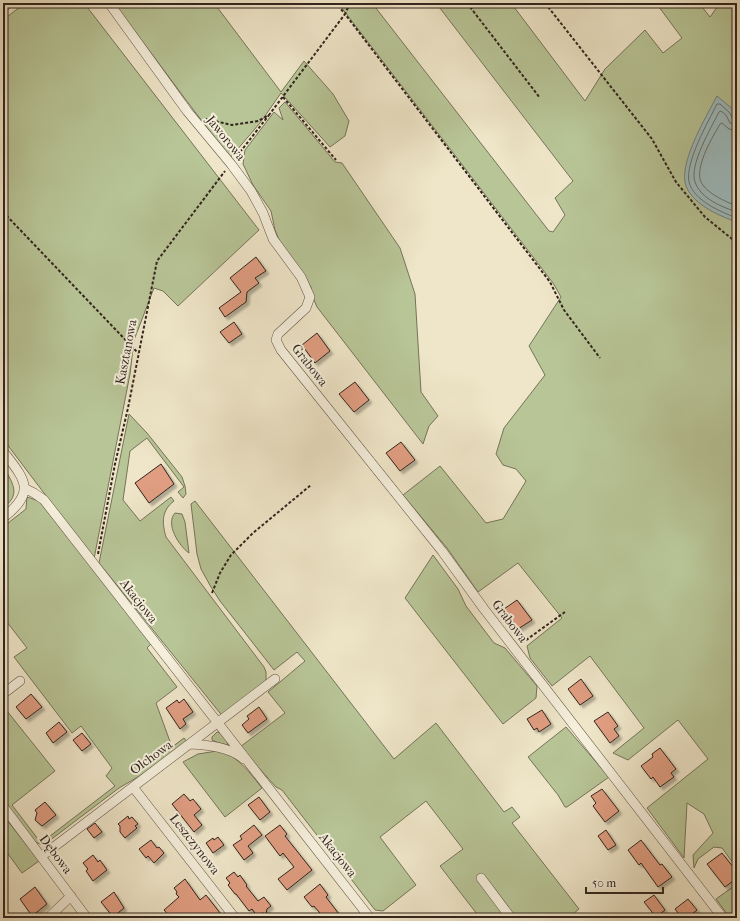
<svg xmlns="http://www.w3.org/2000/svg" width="740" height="921" viewBox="0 0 740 921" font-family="'IM FELL French Canon',serif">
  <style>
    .green { fill: #b8c597; stroke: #75745a }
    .water { fill: #9ebdc0; stroke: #73807f }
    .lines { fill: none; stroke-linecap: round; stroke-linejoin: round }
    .shore { stroke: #68706e; stroke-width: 1 }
    .building { fill: #e19e82; stroke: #32241d; filter: url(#shadow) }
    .street-casing { stroke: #615448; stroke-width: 10 }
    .path { stroke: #32241d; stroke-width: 2; stroke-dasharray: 3 2; stroke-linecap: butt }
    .street { stroke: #f5efdc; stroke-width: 9 }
    .labels { text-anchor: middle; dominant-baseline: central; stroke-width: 4; stroke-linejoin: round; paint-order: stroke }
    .street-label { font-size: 13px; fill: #32241d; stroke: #f5efdc }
  </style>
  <defs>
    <filter id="shadow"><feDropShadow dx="3" dy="3" stdDeviation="1" flood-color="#0004"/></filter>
  </defs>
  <rect width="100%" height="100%" fill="#efe6c9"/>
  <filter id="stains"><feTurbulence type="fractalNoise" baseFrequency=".005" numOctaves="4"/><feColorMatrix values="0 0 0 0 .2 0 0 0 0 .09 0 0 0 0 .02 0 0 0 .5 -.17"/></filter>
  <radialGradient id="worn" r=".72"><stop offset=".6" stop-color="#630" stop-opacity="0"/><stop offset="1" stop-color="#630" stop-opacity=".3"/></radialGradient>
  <path class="green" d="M 25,3 L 84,3 L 259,230 L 178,306 L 163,291 L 154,288 L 134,340 L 130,374 L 94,559 L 3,439 L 3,20 Z
    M 114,3 L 214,3 L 281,92 L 304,61 L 333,94 L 349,121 L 345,136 L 330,147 L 281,93 L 260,123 L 230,158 L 183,96 Z
    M 338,3 L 372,3 L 549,231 L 553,232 L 565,215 L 555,198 L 573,181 L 436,3 L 511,3 L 585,101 L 605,69 L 645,30 L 663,53 L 682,38 L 656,3 L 699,3 L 710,17 L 720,3 L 737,3 L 737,868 L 722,848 L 714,847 L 698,859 L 694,868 L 693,855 L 713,833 L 704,814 L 687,803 L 684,858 L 647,808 L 708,759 L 678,720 L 628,760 L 613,753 L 644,728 L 590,656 L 552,686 L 530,658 L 527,646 L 562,618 L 518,563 L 478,592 L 447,548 L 403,495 L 440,466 L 486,523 L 503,519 L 526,481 L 516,469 L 503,465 L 496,454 L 504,428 L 545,375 L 529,346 L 561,297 L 553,283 Z
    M 285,102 L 335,162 L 342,163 L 400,248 L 415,294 L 421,392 L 438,416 L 429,426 L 423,444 L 317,307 L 311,293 L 311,287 L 280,242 L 275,230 L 271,211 L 253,185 L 243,164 L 245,150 L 274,112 L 283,120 L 279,108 Z
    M 129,414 L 147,433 L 182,477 L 185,486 L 186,494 L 183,498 L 178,492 L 184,487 L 147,438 L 130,451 L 123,500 L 140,521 L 171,497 L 174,501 C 161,511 162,523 166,537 L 264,667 L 266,672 L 266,681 L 224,718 L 99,563 Z
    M 6,471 C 15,487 19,496 3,508 L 3,473 Z
    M 27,497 L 39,501 L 152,643 L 147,648 L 177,687 L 156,703 L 172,747 L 184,738 L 188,743 L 148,771 L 119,788 L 45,844 L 40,844 L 35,842 L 3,801 L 3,706 L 55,771 L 12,805 L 41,843 L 115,786 L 106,776 L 112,768 L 81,726 L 72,733 L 14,657 L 27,648 L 3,617 L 3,527 L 26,509 Z
    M 195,501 L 394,759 L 436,723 L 504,812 L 512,807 L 520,817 L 512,823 L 579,909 L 568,918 L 480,918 L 440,866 L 463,849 L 426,801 L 380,837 L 416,885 L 383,911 L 375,910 L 282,790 L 276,787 L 240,747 L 285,713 L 268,692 L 305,661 L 297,652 L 274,670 L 220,601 L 211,587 L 201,569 L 197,554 L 191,504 Z
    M 175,513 L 182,514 L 185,522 L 189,553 C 179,546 165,524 175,513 Z
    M 433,555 L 458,589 L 466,606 L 494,643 L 505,648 L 537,686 L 536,698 L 503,724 L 405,598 Z
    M 566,727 L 609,777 L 567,807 L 565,807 L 558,795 L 528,757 Z
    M 217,732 C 223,733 227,740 228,745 L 219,743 L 212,740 L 212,737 Z
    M 217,751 C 238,755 249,772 262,788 L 225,817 L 183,762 L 198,754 Z
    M 3,815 L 39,861 L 22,873 L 3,847 Z
    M 737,884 L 737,918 L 730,918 L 716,899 Z"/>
  <path class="water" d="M 717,96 L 735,111 L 737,129 L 737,222 C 719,216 689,203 685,182 C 681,159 706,117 717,96 Z"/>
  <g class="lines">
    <path class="shore" d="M 737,120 L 733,119 L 730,113 L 720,104 L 717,104 C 708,122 685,162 689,182 C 694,201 721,212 737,218
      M 737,125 L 730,123 L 726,115 L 721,111 L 719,112 C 711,128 689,165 695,182 C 701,199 722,207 737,212
      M 737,131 L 729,129 L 722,123 L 720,124 C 712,138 697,163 700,179 C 703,192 726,202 737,206"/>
  </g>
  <path class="building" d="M 256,257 L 266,271 L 255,278 L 259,283 L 247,292 L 246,302 L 225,317 L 219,308 L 241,292 L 230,278 Z
    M 234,322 L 242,334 L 229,343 L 220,332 Z
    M 317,333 L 330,351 L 315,363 L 302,345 Z
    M 355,382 L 369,400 L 354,412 L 339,394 Z
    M 401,442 L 415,460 L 400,471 L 386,453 Z
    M 161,464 L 174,484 L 149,503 L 135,483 Z
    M 517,600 L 532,620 L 518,629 L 504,609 Z
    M 581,679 L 593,696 L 580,705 L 568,689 Z
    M 31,694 L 42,707 L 26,719 L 16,707 Z
    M 184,699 L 193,712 L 183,719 L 186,724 L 180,729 L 166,708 L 177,700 L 179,703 Z
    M 259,707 L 267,719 L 248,733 L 242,725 L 249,719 L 247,716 Z
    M 542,710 L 551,724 L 539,732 L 537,728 L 534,730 L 527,719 Z
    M 608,712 L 618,726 L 614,729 L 619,736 L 610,743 L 594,721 Z
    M 59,722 L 67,732 L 53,743 L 46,733 Z
    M 82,733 L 91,744 L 82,751 L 73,740 Z
    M 660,748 L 676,769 L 671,773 L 674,777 L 660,787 L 653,777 L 651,779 L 641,766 L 653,757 L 652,754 Z
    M 602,789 L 619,811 L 605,822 L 593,806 L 596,803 L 591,796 Z
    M 184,794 L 190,801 L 193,799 L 201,809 L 194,815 L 202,825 L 194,832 L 172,804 Z
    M 259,797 L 270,812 L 260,820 L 248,805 Z
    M 45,802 L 56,815 L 42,826 L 35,820 L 37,813 L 35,810 Z
    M 128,816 L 129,819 L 132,817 L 138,824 L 135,826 L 137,828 L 125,838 L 120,832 L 120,826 L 118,824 Z
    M 95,823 L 102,832 L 94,838 L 87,829 Z
    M 254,825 L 262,835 L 248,846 L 253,853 L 244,860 L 233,845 L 242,839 L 240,836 Z
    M 280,825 L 287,834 L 285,836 L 312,870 L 287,890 L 278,879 L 294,867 L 283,853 L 280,856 L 265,836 Z
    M 606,830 L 616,845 L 608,850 L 598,836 Z
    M 218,837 L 224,845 L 213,853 L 206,843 L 213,838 L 214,840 Z
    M 151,840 L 157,848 L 159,847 L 164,853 L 154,863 L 148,856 L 146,858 L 139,849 Z
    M 641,840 L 660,865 L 662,864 L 672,877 L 658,887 L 641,863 L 639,865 L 628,850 Z
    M 722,853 L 737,872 L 737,878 L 725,887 L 707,864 Z
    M 93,855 L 98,862 L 100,860 L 107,870 L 93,881 L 86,871 L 88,869 L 83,863 Z
    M 234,872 L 238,877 L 240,875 L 247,885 L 246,886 L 258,901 L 264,897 L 271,906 L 267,909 L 266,914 L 262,913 L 257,916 L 252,909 L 249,911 L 236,894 L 235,894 L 228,885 L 230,883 L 226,878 Z
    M 185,879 L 200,900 L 206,895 L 224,918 L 171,918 L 164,910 L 179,897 L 176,894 L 177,892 L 174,888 Z
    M 320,884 L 328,895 L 326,897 L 339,914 L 333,918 L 324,918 L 314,906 L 312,907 L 304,897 Z
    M 35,887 L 47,904 L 32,916 L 20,899 Z
    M 114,892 L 124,908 L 113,917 L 101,902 Z
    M 654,895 L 665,910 L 656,917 L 644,902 Z
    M 688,899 L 697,910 L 687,918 L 682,918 L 675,909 Z"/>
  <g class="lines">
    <g class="street-casing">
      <path id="street" d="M 109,3 L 187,111 L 231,164 L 251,191 L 263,213 L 273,239 L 301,277 L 310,297 L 306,308 L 278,334 L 276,340 L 281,350 L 442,551 L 484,609 L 723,918
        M 3,8 L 8,3
        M 3,451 C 25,480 37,491 3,518
        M 24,488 L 34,493 L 44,500 L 370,918
        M 3,694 L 20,681
        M 190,744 C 208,745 230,747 244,759
        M 133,787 L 235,918
        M 3,806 L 87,918
        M 42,856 L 275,679
        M 481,878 L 511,918
        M 48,918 L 71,896"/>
    </g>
    <path class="path" d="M 350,3 L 345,14 L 550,282 L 564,310 L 600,358
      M 467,3 L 540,98
      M 545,3 L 652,139 L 676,182 L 705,217 L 737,243
      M 283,97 L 336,160
      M 206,119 L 232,125 L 258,121 L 269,115 L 345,14 L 336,3
      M 237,156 L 269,115
      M 3,212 L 138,353
      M 98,554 L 115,464 L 128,408 L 157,261 L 225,171
      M 212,593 L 220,573 L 231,555 L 253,533 L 311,485
      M 522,643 L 565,612"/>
    <use href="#street" class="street"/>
  </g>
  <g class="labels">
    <g class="street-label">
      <text transform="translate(226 138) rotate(51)">Jaworowa</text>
      <text transform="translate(126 352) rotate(-79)">Kasztanowa</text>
      <text transform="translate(310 365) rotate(52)">Grabowa</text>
      <text transform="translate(139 601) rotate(52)">Akacjowa</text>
      <text transform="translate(510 621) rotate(53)">Grabowa</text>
      <text transform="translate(151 757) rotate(-36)">Olchowa</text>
      <text transform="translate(195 844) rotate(52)">Leszczynowa</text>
      <text transform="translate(56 854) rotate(53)">Dębowa</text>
      <text transform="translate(338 855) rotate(52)">Akacjowa</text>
    </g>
  </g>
  <rect width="740" height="921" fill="none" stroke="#efe6c9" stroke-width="16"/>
  <rect x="4" y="4" width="732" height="913" fill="none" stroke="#32241d" stroke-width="2"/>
  <rect x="8" y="8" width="724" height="905" fill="none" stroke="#32241d"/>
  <path d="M586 887v6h77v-6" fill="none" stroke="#32241d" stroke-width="2"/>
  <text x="592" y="887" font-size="12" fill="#32241d" stroke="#f5efdc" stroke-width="3" paint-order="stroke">50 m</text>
  <rect width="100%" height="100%" filter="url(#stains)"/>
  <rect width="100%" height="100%" fill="url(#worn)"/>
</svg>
